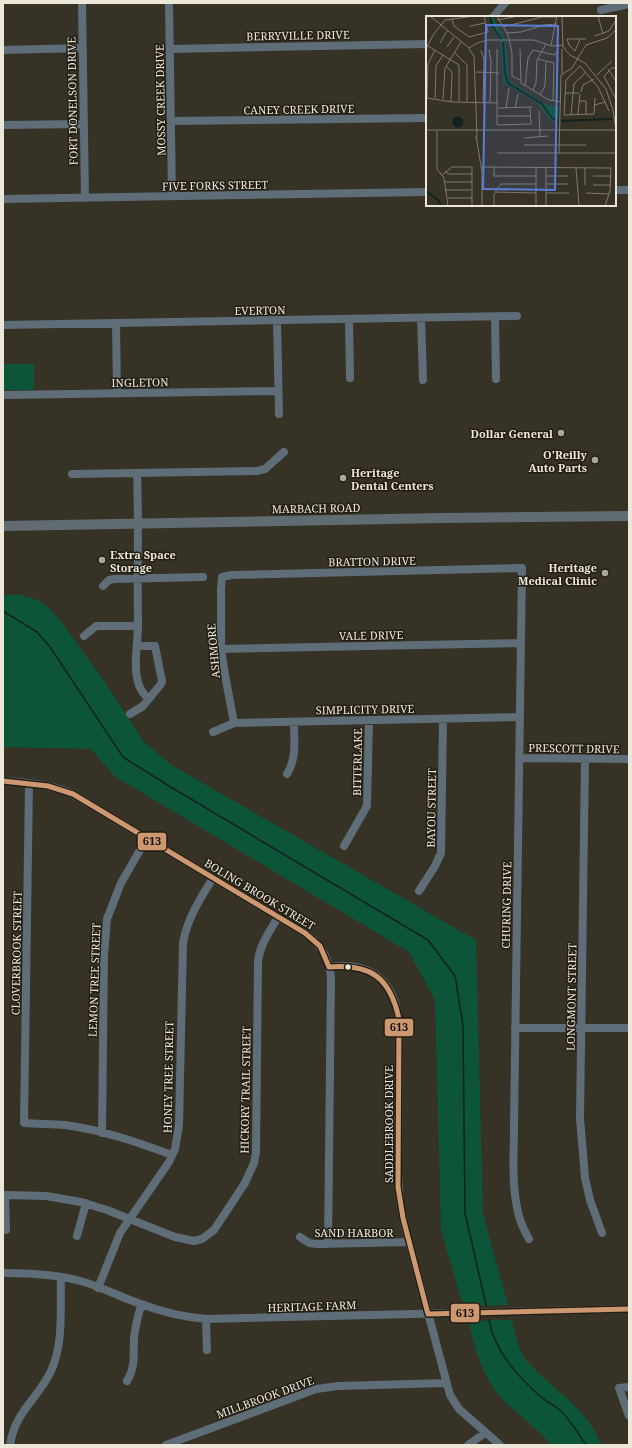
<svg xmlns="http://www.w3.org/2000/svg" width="632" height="1448" viewBox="0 0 632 1448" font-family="'Noto Serif',serif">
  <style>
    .green { fill: #0d5538 }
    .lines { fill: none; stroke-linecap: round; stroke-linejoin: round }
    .stream { stroke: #112220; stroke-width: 1.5 }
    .minor { stroke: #5e6d77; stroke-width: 8 }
    .major { stroke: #606c71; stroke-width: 10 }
    .bus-1-casing { stroke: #211d13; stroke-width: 8 }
    .bus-1 { stroke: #cd976f; stroke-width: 5 }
    .poi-dot { fill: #aca89a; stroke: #211d13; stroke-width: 1.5 }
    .bus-dot { fill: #ece7d9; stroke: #211d13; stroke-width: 1.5 }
    .labels { text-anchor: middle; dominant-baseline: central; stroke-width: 3; stroke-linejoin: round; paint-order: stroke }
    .street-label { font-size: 11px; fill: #ece7d9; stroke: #211d13 }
    .poi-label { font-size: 11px; font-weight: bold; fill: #ece7d9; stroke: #211d13; text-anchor: end }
    .inset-river { fill: none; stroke: #112220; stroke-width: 2 }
    .inset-road { fill: none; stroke: #7f7a6d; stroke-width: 1 }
    .view { fill: #5b7cd8; fill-opacity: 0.15; stroke: #5b7cd8; stroke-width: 2 }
    .inset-edge { fill: none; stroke: #ece7d9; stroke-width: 2 }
    .line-badge { stroke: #211d13; stroke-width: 1.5 }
    .pale-badge-label { font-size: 11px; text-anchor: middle; font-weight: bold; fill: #111 }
  </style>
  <rect width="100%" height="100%" fill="#363225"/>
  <path class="green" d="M 3,364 L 34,364 L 34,390 L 3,390 Z
    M 3,595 L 21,595 L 29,597 L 39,601 L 49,608 L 60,620 L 102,678 L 144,742 L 173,766 L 476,940 L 483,1214 L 508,1305 L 463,1306 L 441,1230 L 435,1000 L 409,952 L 114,776 L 91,749 L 3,747 Z
    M 512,1320 C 514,1331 517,1344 523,1355 C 529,1365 538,1372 546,1380 C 566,1398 592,1417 601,1445 L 551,1445 C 537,1428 519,1416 504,1401 C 482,1377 476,1351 468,1321 Z"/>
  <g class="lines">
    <path class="stream" d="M 3,611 L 37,632 L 50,647 L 123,757 L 169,786 L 428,940 L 455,976 L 463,1025 L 465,1213 L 486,1305
      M 489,1320 C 495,1352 518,1377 542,1398 C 549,1403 556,1406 562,1412 C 571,1422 579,1434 586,1445"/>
    <path class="minor" d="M 82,3 L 85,198
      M 169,3 L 172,196
      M 601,10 L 629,4
      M 493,17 L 505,3
      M 170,49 L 427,44
      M 3,50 L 82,48
      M 171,121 L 427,118
      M 3,125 L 83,124
      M 615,190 L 629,190
      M 3,199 L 427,192
      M 495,317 L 496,379
      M 421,318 L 423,380
      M 349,319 L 350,378
      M 277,320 L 279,414
      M 116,323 L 117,394
      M 3,325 L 517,316
      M 3,395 L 278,391
      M 137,473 C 139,523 137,574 138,625 C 138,644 133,664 138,682 C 140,690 143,694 149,699
      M 72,474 L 257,471 L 265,469 L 284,452
      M 103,586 L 109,580 L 114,579 L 203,577
      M 84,636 L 96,626 L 138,626
      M 221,649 L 520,643
      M 130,714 L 143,706 L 161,684 L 162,681 L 155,646 L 137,646
      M 234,723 L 225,675 L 221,649 L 221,589 L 222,577 L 232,575 L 522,568 L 514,1125 C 514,1155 511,1187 519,1216 C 521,1224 525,1232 529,1239
      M 213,732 L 234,723 L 519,717
      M 519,758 L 629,759
      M 585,759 L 580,1118 L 585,1178 L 590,1200 L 602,1233
      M 287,774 C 297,758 294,740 294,722
      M 3,781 C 24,782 54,785 73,794 L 305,933 C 320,943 329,959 331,977 L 328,1244
      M 29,784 L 24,1123 C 38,1124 51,1124 65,1125 C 102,1130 137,1142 172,1155
      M 344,846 L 367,806 L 369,720
      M 419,891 L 435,866 L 441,853 L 443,719
      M 329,967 C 373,961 397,983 399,1027 L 398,1173 L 400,1202 L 405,1227 L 450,1395 L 459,1409 L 500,1445
      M 515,1028 L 629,1028
      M 102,1133 L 104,956 L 107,919 L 121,883 L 147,838
      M 6,1230 L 5,1195 L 46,1196 L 81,1202 L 107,1210 L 175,1237 L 194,1241 L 202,1239 L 214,1230 L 245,1183 L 254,1163 L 256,1153 L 258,961 C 260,944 270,931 278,917
      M 77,1236 L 86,1203
      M 300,1237 L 309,1243 L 317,1244 L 409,1242
      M 3,1273 C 30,1273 58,1274 84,1282 C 104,1288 122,1298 141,1304 C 162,1312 184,1317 206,1319 L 629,1309
      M 98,1288 L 120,1233 L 169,1162 L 175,1149 L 179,1125 L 183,943 C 187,919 200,899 213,878
      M 206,1319 L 207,1350
      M 127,1381 C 136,1367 133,1354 134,1338 C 135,1327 138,1316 141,1305
      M 629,1387 L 619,1388 L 629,1416
      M 10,1445 C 15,1411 38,1399 51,1371 C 64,1344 60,1306 61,1277
      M 166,1445 L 316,1389 L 338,1386 L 446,1383
      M 468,1445 L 485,1433"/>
    <path class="major" d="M 3,526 L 443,518 L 629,516"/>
    <g class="bus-1-casing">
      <path id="bus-1" d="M 3,781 L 48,786 L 73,794 L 305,933 L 320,946 L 329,967 C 371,964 390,977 399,1019 L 398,1187 L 403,1218 L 428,1314 L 629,1309"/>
    </g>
    <use href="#bus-1" class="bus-1"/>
  </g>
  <g class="poi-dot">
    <circle cx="561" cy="433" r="4"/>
    <circle cx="595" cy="460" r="4"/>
    <circle cx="343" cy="478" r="4"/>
    <circle cx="102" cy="560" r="4"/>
    <circle cx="605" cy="573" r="4"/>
  </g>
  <circle class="bus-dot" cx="348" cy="967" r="3.5"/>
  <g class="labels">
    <g class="street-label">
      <text transform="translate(298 35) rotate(-1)">BERRYVILLE DRIVE</text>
      <text transform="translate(160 100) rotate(-91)">MOSSY CREEK DRIVE</text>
      <text transform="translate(72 101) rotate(-91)">FORT DONELSON DRIVE</text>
      <text transform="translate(299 109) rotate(-1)">CANEY CREEK DRIVE</text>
      <text transform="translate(215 185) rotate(-1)">FIVE FORKS STREET</text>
      <text transform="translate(260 310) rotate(-1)">EVERTON</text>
      <text transform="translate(140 382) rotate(-1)">INGLETON</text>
      <text transform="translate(316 508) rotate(-1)">MARBACH ROAD</text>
      <text transform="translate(372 561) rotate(-1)">BRATTON DRIVE</text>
      <text transform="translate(371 635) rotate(-1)">VALE DRIVE</text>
      <text transform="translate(213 651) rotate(-95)">ASHMORE</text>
      <text transform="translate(365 709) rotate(-1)">SIMPLICITY DRIVE</text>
      <text transform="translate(574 748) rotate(1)">PRESCOTT DRIVE</text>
      <text transform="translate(357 762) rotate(-89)">BITTERLAKE</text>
      <text transform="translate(431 808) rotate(-89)">BAYOU STREET</text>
      <text transform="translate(260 894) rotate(31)">BOLING BROOK STREET</text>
      <text transform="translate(506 905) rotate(-89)">CHURING DRIVE</text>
      <text transform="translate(16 953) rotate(-89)">CLOVERBROOK STREET</text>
      <text transform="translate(94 980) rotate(-88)">LEMON TREE STREET</text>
      <text transform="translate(571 997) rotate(-89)">LONGMONT STREET</text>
      <text transform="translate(168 1077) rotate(-89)">HONEY TREE STREET</text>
      <text transform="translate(245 1090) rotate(-89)">HICKORY TRAIL STREET</text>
      <text transform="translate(388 1124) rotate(-90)">SADDLEBROOK DRIVE</text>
      <text x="354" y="1232">SAND HARBOR</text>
      <text transform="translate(312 1306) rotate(-2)">HERITAGE FARM</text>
      <text transform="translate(265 1397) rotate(-20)">MILLBROOK DRIVE</text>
    </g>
    <g class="poi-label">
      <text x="553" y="433">Dollar General</text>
      <text x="587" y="454">O'Reilly<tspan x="587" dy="13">Auto Parts</tspan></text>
      <text x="351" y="472" text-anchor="start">Heritage<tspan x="351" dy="13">Dental Centers</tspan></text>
      <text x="110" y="554" text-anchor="start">Extra Space<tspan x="110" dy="13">Storage</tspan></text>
      <text x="597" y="567">Heritage<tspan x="597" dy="13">Medical Clinic</tspan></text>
    </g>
  </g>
  <g transform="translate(426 16)">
    <rect width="190" height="190" fill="#363225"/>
    <path d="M 62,0 L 67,0 L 79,24 L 74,24 L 65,12 ZM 74,25 L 79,25 L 81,34 L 82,60 L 84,65 L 120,89 L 133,90 L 132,107 L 125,105 L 111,87 L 77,67 Z" fill="#0d5538"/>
    <path d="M26.5 106a5.5 5.5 0 1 1 11 0a5.5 5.5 0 1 1-11 0Z" fill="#112220"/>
    <path class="inset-river" d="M 64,0 L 66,10 L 76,24M 77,26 L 79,57 L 82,67 L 116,88 L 126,102 L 132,105M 135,105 L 186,103M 0,175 L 12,184 L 15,190"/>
    <path class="inset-road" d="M 4,0 L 42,31 L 48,40 L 51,121M 71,0 L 82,19 L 86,37 L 86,60 L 94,64M 136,0 L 137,31 L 144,39 L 159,47 L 180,73 L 187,94 L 190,114M 172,0 L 177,18M 26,3 L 28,10 L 43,21 L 62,16 L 58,0M 71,4 L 93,0M 44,10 L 59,7M 77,11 L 116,1 L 131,1M 81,17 L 95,16 L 118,9 L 131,8M 169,20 L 183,15 L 190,4M 154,23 L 149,35 L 143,29 L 141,23 L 160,23M 14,27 L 21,15M 125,29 L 131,0M 2,30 L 33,49 L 33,86M 21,31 L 28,21M 43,32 L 51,27 L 61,24 L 108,24 L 126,30 L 138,29M 0,33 L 7,19 L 19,4 L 48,0M 63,33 L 65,46 L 64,87M 71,33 L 71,109 L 105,108 L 104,92M 94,33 L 95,67 L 123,84 L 135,86M 136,33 L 136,58M 55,34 L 58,44 L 57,87M 28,36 L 41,49 L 41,86M 152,42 L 160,29 L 181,22 L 190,14M 112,43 L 128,47 L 127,85M 20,50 L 26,56 L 25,85M 190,52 L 186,52 L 178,60 L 190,83M 182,53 L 190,65M 50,56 L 73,57M 171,59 L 186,45M 99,70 L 102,42 L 107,34 L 129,39 L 131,35M 107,74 L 110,67 L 111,44 L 120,28M 155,76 L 157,69 L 168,63M 139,77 L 153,77M 114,79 L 119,70 L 120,46M 0,82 L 27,86 L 72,87M 1,82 L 2,48 L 9,34M 9,82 L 10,50 L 17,39M 169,82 L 168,98 L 138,99 L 140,64 L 154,50 L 172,71 L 183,95M 17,83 L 19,52 L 35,26M 153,85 L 160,85 L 160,98M 168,89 L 180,86M 72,92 L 106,91M 80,92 L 83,72M 89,92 L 92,78M 113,95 L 114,120M 152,98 L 154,78M 145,99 L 148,68 L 160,56M 71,100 L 105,100M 0,114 L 190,114M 11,114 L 11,153 L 18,162 L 22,190M 50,120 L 56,156 L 56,190M 98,122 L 122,120M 98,129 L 160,129M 71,137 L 190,137M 133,137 L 135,59 L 146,52 L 152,42M 55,151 L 185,152 L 184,175 L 179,190M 68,151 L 68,160 L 110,160M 150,152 L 153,190M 159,152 L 159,169M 19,156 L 23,158 L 46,158M 16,159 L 26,151 L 46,151 L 46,190M 120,160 L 142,160M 167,160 L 185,160M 19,166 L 46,166M 120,168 L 142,168M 167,169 L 185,169M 19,174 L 45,174M 69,176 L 110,177M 120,177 L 143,177M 160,177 L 183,178M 22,182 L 46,182M 68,190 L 68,178 L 75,168 L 110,168M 110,190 L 110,152M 120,190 L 120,152M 190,190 L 190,160"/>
    <path class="view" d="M 60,9 L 132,10 L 129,174 L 57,173 Z"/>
    <rect width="190" height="190" class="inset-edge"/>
  </g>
  <g class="line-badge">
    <rect x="137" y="832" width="30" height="19" rx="4" fill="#cd976f"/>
    <rect x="384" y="1018" width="30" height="19" rx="4" fill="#cd976f"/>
    <rect x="450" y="1303" width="30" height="20" rx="4" fill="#cd976f"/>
  </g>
  <g class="pale-badge-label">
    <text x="152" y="845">613</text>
    <text x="399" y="1031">613</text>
    <text x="465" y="1317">613</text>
  </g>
  <rect width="632" height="1448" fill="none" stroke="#ece7d9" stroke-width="8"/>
</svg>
